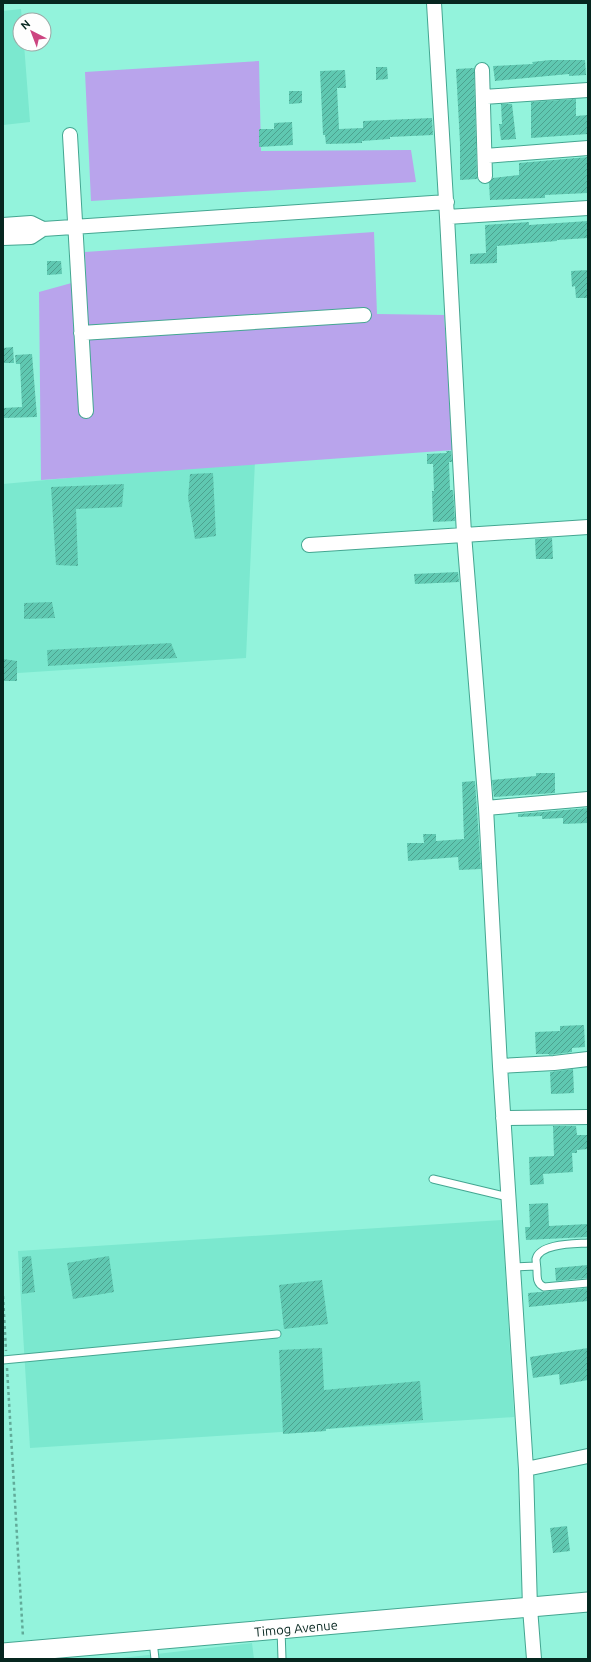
<svg xmlns="http://www.w3.org/2000/svg" width="591" height="1662" viewBox="0 0 591 1662" font-family="Ubuntu,sans-serif">
  <style>
    .built { fill: #7be8cf }
    .green { fill: #b9a4ec }
    .building { fill: url(#building-hatch) }
    .lines { fill: none; stroke-linecap: round; stroke-linejoin: round }
    .service-casing { stroke: #44a691; stroke-width: 9 }
    .minor-casing { stroke: #44a691; stroke-width: 16 }
    .secondary-casing { stroke: #44a691; stroke-width: 21 }
    .path { stroke: #61ab99; stroke-width: 2.5; stroke-dasharray: 3 3; stroke-linecap: butt }
    .service { stroke: #fff; stroke-width: 7 }
    .minor { stroke: #fff; stroke-width: 14 }
    .secondary { stroke: #fff; stroke-width: 19 }
    .labels { text-anchor: middle; dominant-baseline: central; stroke-width: 3; stroke-linejoin: round; paint-order: stroke }
    .street-label { font-size: 13px; fill: #06261f; stroke: #fefefe }
  </style>
  <defs>
    <pattern id="building-hatch" width="6" height="6" patternUnits="userSpaceOnUse"><rect width="6" height="6" fill="#5fc8b1"/><path d="M-1 1l2-2M0 6l6-6M5 7l2-2" fill="none" stroke="#4ca28f"/></pattern>
  </defs>
  <rect width="100%" height="100%" fill="#93f3dc"/>
  <path class="built" d="M 21,9 L 22,20 L 20,20 L 20,44 L 24,44 L 30,122 L 3,125 L 3,11 Z
    M 255,461 L 246,658 L 3,674 L 3,484 Z
    M 502,1220 L 514,1417 L 30,1448 L 18,1251 Z
    M 252,1643 L 254,1659 L 113,1659 Z"/>
  <path class="green" d="M 259,61 L 261,151 L 411,150 L 416,182 L 91,201 L 85,72 Z
    M 374,232 L 377,314 L 444,315 L 454,450 L 41,480 L 39,292 L 86,279 L 85,252 Z"/>
  <path class="building" d="M 550,60 L 585,60 L 586,75 L 569,76 L 569,74 L 495,81 L 493,66 L 533,64 L 532,62 Z
    M 376,67 L 387,67 L 388,79 L 376,80 Z
    M 474,68 L 477,179 L 460,180 L 460,143 L 456,69 Z
    M 345,70 L 346,88 L 337,88 L 339,129 L 363,128 L 363,121 L 432,118 L 433,135 L 390,137 L 390,139 L 362,141 L 362,143 L 326,144 L 325,135 L 323,135 L 320,71 Z
    M 289,91 L 302,91 L 302,103 L 289,104 Z
    M 576,99 L 576,116 L 588,115 L 588,134 L 531,138 L 531,102 Z
    M 501,104 L 512,104 L 516,139 L 501,140 L 499,124 L 502,124 Z
    M 292,122 L 293,145 L 259,147 L 259,129 L 274,129 L 274,123 Z
    M 588,157 L 588,193 L 545,195 L 545,198 L 490,200 L 489,183 L 493,178 L 519,175 L 519,163 Z
    M 588,221 L 588,238 L 557,240 L 557,241 L 497,246 L 497,263 L 470,264 L 470,254 L 486,253 L 485,225 L 529,222 L 529,225 Z
    M 47,261 L 61,261 L 62,274 L 47,275 Z
    M 588,270 L 588,298 L 576,298 L 575,286 L 572,287 L 571,271 Z
    M 13,347 L 14,363 L 3,363 L 3,348 Z
    M 32,354 L 37,417 L 3,418 L 3,408 L 22,407 L 20,364 L 16,364 L 15,355 Z
    M 446,451 L 451,451 L 452,462 L 449,462 L 450,490 L 453,490 L 455,521 L 433,522 L 432,491 L 434,491 L 433,464 L 427,464 L 427,454 L 447,453 Z
    M 213,473 L 216,536 L 195,539 L 188,498 L 190,474 Z
    M 124,484 L 122,507 L 76,509 L 78,566 L 56,565 L 51,487 Z
    M 552,538 L 553,559 L 536,559 L 535,539 Z
    M 458,572 L 459,582 L 415,584 L 414,574 Z
    M 52,602 L 55,618 L 24,619 L 24,603 Z
    M 171,643 L 177,658 L 48,666 L 47,650 Z
    M 3,659 L 17,661 L 17,681 L 3,681 Z
    M 536,773 L 555,773 L 555,793 L 494,797 L 492,780 L 536,776 Z
    M 475,781 L 481,869 L 459,870 L 458,857 L 408,861 L 407,843 L 424,843 L 423,834 L 436,834 L 436,841 L 464,839 L 462,782 Z
    M 588,808 L 588,823 L 563,824 L 563,818 L 542,819 L 542,816 L 518,817 L 518,814 Z
    M 584,1025 L 585,1047 L 572,1048 L 572,1052 L 549,1055 L 549,1054 L 536,1054 L 535,1032 L 560,1031 L 560,1026 Z
    M 573,1069 L 574,1093 L 551,1094 L 550,1072 Z
    M 553,1126 L 576,1126 L 577,1135 L 587,1135 L 588,1149 L 577,1150 L 577,1153 L 572,1153 L 573,1172 L 543,1174 L 544,1184 L 530,1185 L 529,1157 L 554,1156 Z
    M 548,1203 L 549,1226 L 588,1224 L 588,1237 L 526,1240 L 525,1227 L 530,1227 L 529,1204 Z
    M 31,1256 L 35,1292 L 22,1294 L 22,1257 Z
    M 109,1256 L 114,1292 L 73,1299 L 67,1263 Z
    M 588,1265 L 588,1278 L 556,1281 L 555,1268 Z
    M 322,1280 L 328,1324 L 284,1329 L 279,1285 Z
    M 588,1288 L 588,1301 L 529,1307 L 528,1293 Z
    M 322,1348 L 324,1390 L 420,1381 L 423,1420 L 326,1429 L 326,1431 L 283,1434 L 279,1350 Z
    M 588,1348 L 588,1380 L 560,1385 L 559,1374 L 533,1378 L 530,1357 Z
    M 567,1526 L 570,1551 L 553,1553 L 550,1528 Z"/>
  <g class="lines">
    <g class="service-casing">
      <path id="service" d="M 433,1179 L 508,1197
        M 588,1243 C 575,1244 540,1243 536,1259 C 536,1262 537,1267 537,1271 C 537,1278 537,1284 544,1287 L 588,1283
        M 513,1267 L 536,1266
        M 3,1360 L 277,1334
        M 281,1629 L 282,1659
        M 153,1641 L 155,1659"/>
    </g>
    <g class="minor-casing">
      <path id="minor" d="M 434,3 L 447,217 L 464,534 L 486,808 L 500,1066 L 526,1469 L 530,1608 L 534,1659
        M 482,70 L 485,176
        M 483,97 L 588,90
        M 70,135 L 86,411
        M 485,156 L 588,148
        M 447,217 L 588,208
        M 3,225 L 31,223 L 43,229 L 447,202
        M 3,238 L 31,237 L 43,229
        M 81,333 L 364,315
        M 309,545 L 588,527
        M 486,808 L 588,799
        M 500,1066 L 554,1063 L 588,1059
        M 503,1118 L 588,1117
        M 526,1469 L 588,1456"/>
    </g>
    <g class="secondary-casing">
      <path id="secondary" d="M 3,1653 L 588,1602"/>
    </g>
    <path class="path" d="M 3,1296 L 6,1351
      M 7,1368 L 23,1637"/>
    <use href="#service" class="service"/>
    <use href="#minor" class="minor"/>
    <use href="#secondary" class="secondary"/>
  </g>
  <g class="labels">
    <g class="street-label">
      <text transform="translate(296 1628) rotate(-5)">Timog Avenue</text>
    </g>
  </g>
  <rect width="591" height="1662" fill="none" stroke="#06261f" stroke-width="8"/>
  <g transform="translate(32 32) rotate(318)"><circle r="19" fill="#fefefe" stroke="#9ba8a5"/>
  <path d="M0-3L7 15L0 10L-7 15Z" fill="#cc4480"/>
  <text y="-6" font-size="11" font-weight="bold" text-anchor="middle" fill="#06261f">N</text>
  </g>
</svg>
